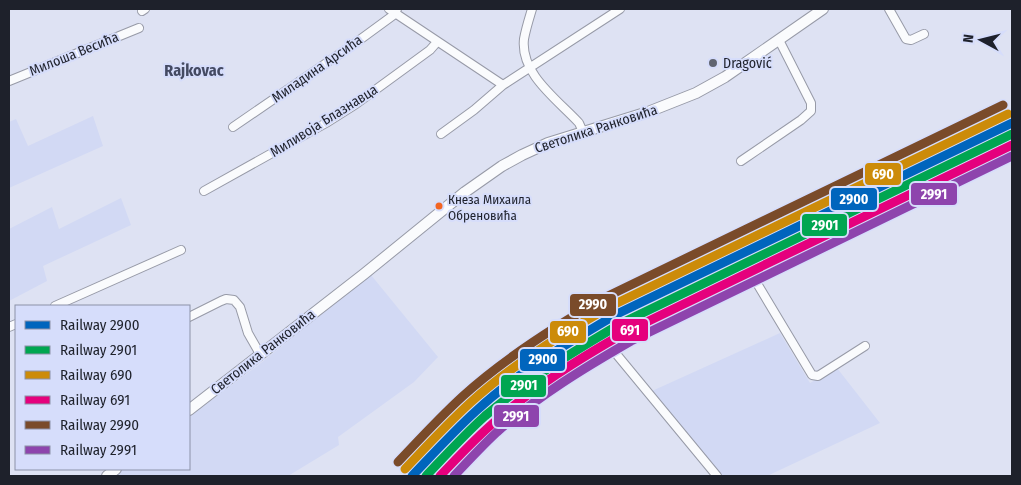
<svg xmlns="http://www.w3.org/2000/svg" width="1021" height="485" viewBox="0 0 1021 485" font-family="'Fira Sans Condensed',sans-serif">
  <style>
    .built { fill: #d2d9f4 }
    .lines { fill: none; stroke-linecap: round; stroke-linejoin: round }
    .minor-casing { stroke: #979aa7; stroke-width: 10 }
    .major-casing { stroke: #979aa7; stroke-width: 12 }
    .minor { stroke: #fafbfd; stroke-width: 8 }
    .major { stroke: #fafbfd; stroke-width: 10 }
    .rail-1-casing { stroke: #d6ddfb; stroke-width: 12 }
    .rail-2-casing { stroke: #d6ddfb; stroke-width: 12 }
    .rail-3-casing { stroke: #d6ddfb; stroke-width: 12 }
    .rail-4-casing { stroke: #d6ddfb; stroke-width: 12 }
    .rail-5-casing { stroke: #d6ddfb; stroke-width: 12 }
    .rail-6-casing { stroke: #d6ddfb; stroke-width: 12 }
    .rail-1 { stroke: #0065bd; stroke-width: 9 }
    .rail-2 { stroke: #00a651; stroke-width: 9 }
    .rail-3 { stroke: #cc8b09; stroke-width: 9 }
    .rail-4 { stroke: #e5007d; stroke-width: 9 }
    .rail-5 { stroke: #7a4b2a; stroke-width: 9 }
    .rail-6 { stroke: #8e44ad; stroke-width: 9 }
    .poi-dot { fill: #616571; stroke: #d6ddfb; stroke-width: 2 }
    .bus-dot { fill: #f26522; stroke: #d6ddfb; stroke-width: 2 }
    .labels { text-anchor: middle; dominant-baseline: central; stroke-width: 4; stroke-linejoin: round; paint-order: stroke }
    .bus-label { font-size: 13px; fill: #1e212b; stroke: #d6ddfb; text-anchor: start }
    .street-label { font-size: 14px; fill: #1e212b; stroke: #d6ddfb }
    .poi-label { font-size: 14px; fill: #1e212b; stroke: #d6ddfb; text-anchor: start }
    .quarter-label { font-size: 16px; font-weight: bold; fill: #444a62; stroke: #d6ddfb }
    .line-badge { stroke: #d6ddfb; stroke-width: 2 }
    .badge-label { font-size: 14px; text-anchor: middle; font-weight: bold; fill: #fff }
  </style>
  <rect width="100%" height="100%" fill="#dee2f3"/>
  <path class="built" d="M 93,116 L 103,146 L 9,188 L 9,122 L 16,119 L 28,146 Z
    M 121,198 L 131,225 L 43,266 L 47,281 L 9,301 L 9,229 L 52,207 L 59,229 Z
    M 371,275 L 438,357 L 414,382 L 338,437 L 339,445 L 288,476 L 114,476 L 123,469 L 189,469 L 189,417 L 257,366 Z
    M 780,333 L 810,383 L 837,368 L 880,423 L 767,476 L 722,476 L 652,391 Z"/>
  <g class="lines">
    <g class="minor-casing">
      <path id="minor" d="M 389,9 L 503,85
        M 532,9 C 529,19 526,28 524,39 C 520,74 558,100 579,123 L 583,132
        M 889,9 L 906,39 L 911,40 L 924,34
        M 142,11 L 145,9
        M 9,81 L 139,28
        M 233,127 L 354,44 L 395,14 L 397,9
        M 441,134 L 474,110 L 503,85 L 620,9
        M 741,161 L 801,120 L 811,111 L 811,103 L 779,40
        M 204,191 L 326,123 L 356,104 L 430,50 L 437,42
        M 747,261 L 758,285 L 812,375 L 818,376 L 865,346
        M 55,306 L 181,250
        M 189,317 L 221,301 L 226,299 L 234,300 L 240,307 L 248,333 L 260,354
        M 9,327 L 16,324
        M 717,476 L 608,344 L 605,336 L 608,330 L 683,289 L 857,209 L 1012,132"/>
    </g>
    <g class="major-casing">
      <path id="major" d="M 189,410 L 364,274 L 465,192 L 502,166 L 522,155 L 548,143 L 648,112 L 696,93 L 725,77 L 823,9
        M 107,476 L 116,469"/>
    </g>
    <use href="#minor" class="minor"/>
    <use href="#major" class="major"/>
    <g class="rail-1-casing">
      <path id="rail-1" d="M 412,476 C 433,454 454,431 476,411 C 518,372 568,343 617,314 L 1012,123"/>
    </g>
    <g class="rail-2-casing">
      <path id="rail-2" d="M 426,476 C 445,456 464,435 485,416 C 527,380 574,351 622,323 L 1012,134"/>
    </g>
    <g class="rail-3-casing">
      <path id="rail-3" d="M 405,469 C 426,447 447,424 470,403 C 513,364 563,333 613,305 L 1008,114"/>
    </g>
    <g class="rail-4-casing">
      <path id="rail-4" d="M 440,476 C 456,459 473,441 491,425 C 532,388 579,359 626,332 L 1012,145"/>
    </g>
    <g class="rail-5-casing">
      <path id="rail-5" d="M 398,462 C 419,440 440,417 463,396 C 506,357 557,325 608,296 L 1003,105"/>
    </g>
    <g class="rail-6-casing">
      <path id="rail-6" d="M 454,476 C 468,461 482,446 497,432 C 538,396 584,368 631,341 L 1012,156"/>
    </g>
    <use href="#rail-1" class="rail-1"/>
    <use href="#rail-2" class="rail-2"/>
    <use href="#rail-3" class="rail-3"/>
    <use href="#rail-4" class="rail-4"/>
    <use href="#rail-5" class="rail-5"/>
    <use href="#rail-6" class="rail-6"/>
  </g>
  <circle class="poi-dot" cx="713" cy="63" r="5"/>
  <circle class="bus-dot" cx="439" cy="206" r="4.5"/>
  <g class="labels">
    <g class="bus-label">
      <text x="448" y="199">Кнеза Михаила<tspan x="448" dy="16">Обреновића</tspan></text>
    </g>
    <g class="street-label">
      <text transform="translate(74 54) rotate(-22)">Милоша Весића</text>
      <text transform="translate(317 69) rotate(-35)">Миладина Арсића</text>
      <text transform="translate(324 121) rotate(-32)">Миливоја Блазнавца</text>
      <text transform="translate(596 129) rotate(-18)">Светолика Ранковића</text>
      <text transform="translate(263 352) rotate(-38)">Светолика Ранковића</text>
    </g>
    <g class="poi-label">
      <text x="723" y="63">Dragović</text>
    </g>
    <g class="quarter-label">
      <text x="194" y="70">Rajkovac</text>
    </g>
  </g>
  <g class="line-badge">
    <rect x="864" y="162" width="38" height="24" rx="5" fill="#cc8b09"/>
    <rect x="910" y="182" width="48" height="24" rx="5" fill="#8e44ad"/>
    <rect x="830" y="187" width="48" height="24" rx="5" fill="#0065bd"/>
    <rect x="801" y="213" width="47" height="24" rx="5" fill="#00a651"/>
    <rect x="569" y="293" width="48" height="24" rx="5" fill="#7a4b2a"/>
    <rect x="611" y="318" width="38" height="24" rx="5" fill="#e5007d"/>
    <rect x="549" y="320" width="38" height="24" rx="5" fill="#cc8b09"/>
    <rect x="519" y="348" width="47" height="24" rx="5" fill="#0065bd"/>
    <rect x="500" y="374" width="47" height="24" rx="5" fill="#00a651"/>
    <rect x="493" y="404" width="47" height="24" rx="5" fill="#8e44ad"/>
  </g>
  <g class="badge-label">
    <text x="883" y="179">690</text>
    <text x="934" y="199">2991</text>
    <text x="854" y="204">2900</text>
    <text x="825" y="230">2901</text>
    <text x="593" y="309">2990</text>
    <text x="630" y="335">691</text>
    <text x="568" y="336">690</text>
    <text x="543" y="364">2900</text>
    <text x="524" y="390">2901</text>
    <text x="516" y="421">2991</text>
  </g>
  <rect width="1021" height="485" fill="none" stroke="#1e212b" stroke-width="20"/>
  <rect x="15" y="305" width="175" height="165" fill="#d6ddfb" stroke="#8c92a8"/>
  <rect x="25" y="321" width="25" height="8" fill="#0065bd" stroke="#8c92a8"/>
  <text x="60" y="330" font-size="15" fill="#1e212b">Railway 2900</text>
  <rect x="25" y="346" width="25" height="8" fill="#00a651" stroke="#8c92a8"/>
  <text x="60" y="355" font-size="15" fill="#1e212b">Railway 2901</text>
  <rect x="25" y="371" width="25" height="8" fill="#cc8b09" stroke="#8c92a8"/>
  <text x="60" y="380" font-size="15" fill="#1e212b">Railway 690</text>
  <rect x="25" y="396" width="25" height="8" fill="#e5007d" stroke="#8c92a8"/>
  <text x="60" y="405" font-size="15" fill="#1e212b">Railway 691</text>
  <rect x="25" y="421" width="25" height="8" fill="#7a4b2a" stroke="#8c92a8"/>
  <text x="60" y="430" font-size="15" fill="#1e212b">Railway 2990</text>
  <rect x="25" y="446" width="25" height="8" fill="#8e44ad" stroke="#8c92a8"/>
  <text x="60" y="455" font-size="15" fill="#1e212b">Railway 2991</text>
  <g transform="translate(981 40) rotate(277)" stroke="#d6ddfb" stroke-width="4" paint-order="stroke">
  <path d="M0-4L9 19L0 12L-9 19Z" fill="#1e212b"/>
  <text y="-8" font-size="14" font-weight="bold" text-anchor="middle" fill="#1e212b">N</text>
  </g>
</svg>
